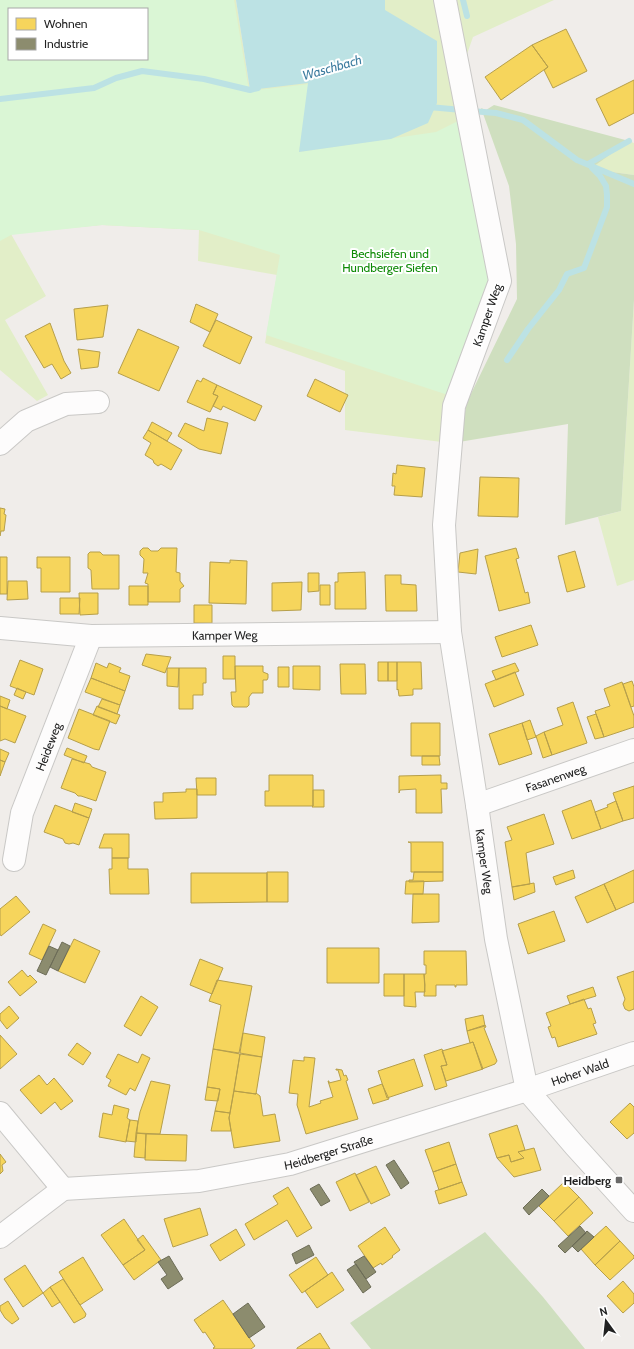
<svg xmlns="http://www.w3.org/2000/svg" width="634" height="1349" viewBox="0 0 634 1349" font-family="Cabin,sans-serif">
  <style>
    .grass { fill: #e2eec8 }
    .forest { fill: #cfdfbf }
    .park { fill: #daf6d5; fill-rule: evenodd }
    .water { fill: #bce2e4 }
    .homes { fill: #f6d55c; stroke: #b69f4b }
    .industry { fill: #8c8c6e; stroke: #6c6c57 }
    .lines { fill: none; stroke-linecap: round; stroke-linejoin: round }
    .stream { stroke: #bce2e4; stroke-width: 6 }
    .minor-casing { stroke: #c9c8c6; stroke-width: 24 }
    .minor { stroke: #fdfcfc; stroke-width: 22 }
    .poi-dot { fill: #6a6968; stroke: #fff; stroke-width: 1.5 }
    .labels { text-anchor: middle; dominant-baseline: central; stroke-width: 4; stroke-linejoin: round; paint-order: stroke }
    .park-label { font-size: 12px; fill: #0d8a05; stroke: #fff }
    .street-label { font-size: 12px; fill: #222; stroke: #fff }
    .poi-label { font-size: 12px; font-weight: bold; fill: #222; stroke: #fff; text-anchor: end }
    .water-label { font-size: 13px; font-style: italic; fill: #3f7da0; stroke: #fff }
  </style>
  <rect width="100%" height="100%" fill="#f0edea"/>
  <path class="grass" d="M 204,0 L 236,0 L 250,90 L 384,10 L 385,0 L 441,0 L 499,245 L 442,442 L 345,430 L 345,371 L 265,343 L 277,275 L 198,261 L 199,230 L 102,225 L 11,234 L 46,296 L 5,320 L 48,395 L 37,401 L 0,370 L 0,167 L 72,155 Z
    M 456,0 L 554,0 L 473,37 L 467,54 Z
    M 629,141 L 634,143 L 634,175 L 589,169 Z
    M 634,300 L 634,580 L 617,586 L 598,517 L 621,511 Z"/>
  <path class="forest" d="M 494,105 L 629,141 L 590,169 L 634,175 L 634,300 L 621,511 L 565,525 L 568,424 L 459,442 L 467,402 L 517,299 L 516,244 L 509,186 L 481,108 L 486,110 Z
    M 485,1232 L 543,1297 L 585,1349 L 371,1349 L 350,1323 Z"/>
  <path class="park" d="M 0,0 L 234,0 L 249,91 L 309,84 L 299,152 L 436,132 L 458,121 L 500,296 L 451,396 L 266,335 L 280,255 L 199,230 L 102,225 L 11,235 L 0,241 ZM 9,9 L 147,9 L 147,59 L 9,59 Z"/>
  <path class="water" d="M 236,0 L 385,0 L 385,10 L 437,41 L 437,103 L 428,123 L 391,139 L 299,152 L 308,83 L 250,90 Z"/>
  <path class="homes" d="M 566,29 L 587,71 L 553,88 L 544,70 L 548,67 L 532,45 Z
    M 532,45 L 548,67 L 501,100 L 485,77 Z
    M 634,80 L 634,113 L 609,126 L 596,99 Z
    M 196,304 L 218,314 L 210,332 L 190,322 Z
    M 108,305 L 103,337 L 77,340 L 74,309 Z
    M 216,320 L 252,337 L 240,364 L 203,346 Z
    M 50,323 L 64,361 L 71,373 L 61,379 L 52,364 L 44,368 L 25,336 Z
    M 138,329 L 179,347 L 159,391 L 118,373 Z
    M 78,349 L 100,352 L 98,367 L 81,369 Z
    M 203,378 L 217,385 L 213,394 L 218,396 L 210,412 L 187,402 L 197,380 L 201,382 Z
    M 315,379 L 348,395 L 340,412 L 307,396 Z
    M 217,385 L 262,406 L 255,421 L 223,406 L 221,410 L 213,406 L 218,396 L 213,394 Z
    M 207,418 L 228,423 L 221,454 L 199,449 L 178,436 L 185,423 L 204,431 Z
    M 152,422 L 172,433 L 167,441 L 148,430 Z
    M 148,430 L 182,450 L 171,470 L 161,464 L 158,466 L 154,463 L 153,460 L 145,455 L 151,443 L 143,438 Z
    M 397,465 L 425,468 L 422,497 L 394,495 L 395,486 L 392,486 L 393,473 L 396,474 Z
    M 480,477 L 519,478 L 518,517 L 478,516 Z
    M 0,508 L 5,509 L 4,514 L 6,515 L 4,531 L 1,531 L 0,536 Z
    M 143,548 L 148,548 L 151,551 L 158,551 L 161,548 L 177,548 L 176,572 L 180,573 L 180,581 L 184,586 L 180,589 L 180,602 L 148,602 L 148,584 L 145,583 L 148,573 L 143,573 L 144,559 L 140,555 L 140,551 Z
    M 516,548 L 519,558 L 516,559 L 525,593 L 528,592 L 530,603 L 499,611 L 485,556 Z
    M 478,549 L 476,574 L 458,572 L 460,553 Z
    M 575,551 L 585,587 L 567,592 L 558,556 Z
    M 90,552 L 100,552 L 103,555 L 119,555 L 119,589 L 92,589 L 91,570 L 88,568 L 88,554 Z
    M 0,557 L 7,557 L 7,594 L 0,594 Z
    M 37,557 L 70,557 L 70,592 L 41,592 L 41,568 L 37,568 Z
    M 230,560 L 247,561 L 246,604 L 209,603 L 210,562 L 230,563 Z
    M 365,572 L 366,609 L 335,609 L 335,582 L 338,582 L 338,573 Z
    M 308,573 L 319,573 L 319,591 L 308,592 Z
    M 385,575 L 401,575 L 401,584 L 416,585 L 417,611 L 386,611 Z
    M 8,581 L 27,581 L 28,599 L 7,600 Z
    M 302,582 L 301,610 L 272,611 L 272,583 Z
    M 320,585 L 330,585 L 330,605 L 320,605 Z
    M 129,586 L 148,586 L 148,605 L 129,605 Z
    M 79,593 L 98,593 L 98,614 L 80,615 Z
    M 60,598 L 80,598 L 79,614 L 60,614 Z
    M 194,605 L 212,605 L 212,623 L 194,623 Z
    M 531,625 L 538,645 L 502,657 L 495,637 Z
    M 146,654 L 171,657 L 165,673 L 142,665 Z
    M 223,656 L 235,656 L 235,679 L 223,679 Z
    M 20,660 L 43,669 L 34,695 L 10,686 Z
    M 378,662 L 388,662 L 388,681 L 378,681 Z
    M 388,662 L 397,662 L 397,681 L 388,681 Z
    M 397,662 L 421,662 L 422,689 L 413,689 L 413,695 L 399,696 L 398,689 L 397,690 Z
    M 96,663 L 107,668 L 109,663 L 121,668 L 119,672 L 130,676 L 125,691 L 91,678 Z
    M 515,663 L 519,671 L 496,680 L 492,671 Z
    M 340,664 L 365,664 L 366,694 L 341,694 Z
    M 235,666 L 263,666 L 263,672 L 268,674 L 268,678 L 267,680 L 263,680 L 263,693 L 252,693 L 249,697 L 249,705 L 247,707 L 234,707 L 232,705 L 231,692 L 236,692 Z
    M 293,666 L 320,666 L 320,690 L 293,689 Z
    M 278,667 L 289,667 L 289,687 L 278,687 Z
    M 167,668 L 179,668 L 178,687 L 167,686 Z
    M 179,668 L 206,668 L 206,683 L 203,683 L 203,695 L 193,695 L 193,709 L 179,709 Z
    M 515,672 L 524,695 L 494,707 L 485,684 Z
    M 91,678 L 125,691 L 120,705 L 85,692 Z
    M 632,681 L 634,687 L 634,706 L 631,707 L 623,684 Z
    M 622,682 L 634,716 L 634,727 L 604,737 L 595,711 L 610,706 L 604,689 Z
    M 17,688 L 26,692 L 23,699 L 14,695 Z
    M 0,696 L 10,700 L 7,709 L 0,706 Z
    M 102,699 L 120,705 L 117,714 L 98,707 Z
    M 573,702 L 587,743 L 552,755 L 544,732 L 563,725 L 557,708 Z
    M 0,706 L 26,716 L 15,743 L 5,739 L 0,741 Z
    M 97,706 L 120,715 L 116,724 L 93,715 Z
    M 79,709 L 110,721 L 99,750 L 94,749 L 68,738 Z
    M 596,714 L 604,737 L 595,739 L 587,717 Z
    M 530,720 L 536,737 L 527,740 L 522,723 Z
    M 411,723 L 440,723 L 440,756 L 411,756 Z
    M 522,723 L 532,754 L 499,765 L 489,734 Z
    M 544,732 L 552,755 L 543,758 L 536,736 Z
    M 67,748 L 87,756 L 84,763 L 64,755 Z
    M 0,749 L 9,753 L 5,762 L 0,760 Z
    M 422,756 L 439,756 L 440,765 L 422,765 Z
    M 72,759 L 90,764 L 92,767 L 106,772 L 96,801 L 81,796 L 78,796 L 75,793 L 61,788 Z
    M 0,760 L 5,762 L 0,776 Z
    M 269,775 L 313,775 L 313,806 L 265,806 L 265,791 L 269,791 Z
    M 441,775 L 441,783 L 447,783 L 447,789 L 441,789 L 442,813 L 416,813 L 416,789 L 400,790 L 399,793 L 399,776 Z
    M 196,778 L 216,778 L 216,795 L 197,795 Z
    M 634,786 L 634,818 L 623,821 L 613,793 Z
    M 186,789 L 197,789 L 197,818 L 155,819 L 154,802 L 163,802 L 163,793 L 186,792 Z
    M 313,790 L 324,790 L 324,807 L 312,807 L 313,806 Z
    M 591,800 L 601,829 L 572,839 L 562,811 Z
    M 616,801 L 623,821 L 601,829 L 595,812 L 608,807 L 607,805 Z
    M 75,803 L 92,809 L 89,818 L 72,812 Z
    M 55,805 L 89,818 L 79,845 L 73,843 L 69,844 L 65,843 L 63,839 L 44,832 Z
    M 544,814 L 554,844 L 526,853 L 530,884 L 512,887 L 505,842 L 512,840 L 507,827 Z
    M 104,834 L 129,834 L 129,858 L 112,858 L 112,848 L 99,848 Z
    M 408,842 L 443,842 L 443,872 L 411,872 L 411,843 Z
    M 112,858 L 128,858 L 128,869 L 148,869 L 149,894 L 110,894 L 109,869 L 112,869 Z
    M 573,870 L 575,878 L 556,885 L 553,877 Z
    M 634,870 L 634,902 L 616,910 L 604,884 Z
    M 267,872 L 288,872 L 288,902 L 267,902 Z
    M 414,872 L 443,872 L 443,881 L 409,882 L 409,880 L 413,880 Z
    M 191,873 L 267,873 L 267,902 L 191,903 Z
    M 406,881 L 424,881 L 423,894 L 405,894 Z
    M 534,883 L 535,892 L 514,900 L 512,887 Z
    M 604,884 L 616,910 L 587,923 L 575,897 Z
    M 413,894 L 439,894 L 439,922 L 412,923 Z
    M 16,896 L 30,912 L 1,936 L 0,934 L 0,909 Z
    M 554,911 L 565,941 L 528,954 L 518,924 Z
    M 43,924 L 56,930 L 42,960 L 29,954 Z
    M 74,939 L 100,951 L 85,983 L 58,971 Z
    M 327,948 L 379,948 L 379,983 L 327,983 Z
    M 424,951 L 466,951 L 467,985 L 456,985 L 456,987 L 455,987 L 455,985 L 436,985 L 436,996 L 424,996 L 425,985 L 424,974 L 426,974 L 426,965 L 424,965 Z
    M 200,959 L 223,968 L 212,994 L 190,985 Z
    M 22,970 L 28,977 L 30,975 L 37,982 L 20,996 L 8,982 Z
    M 634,971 L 634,1009 L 629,1011 L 625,1009 L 623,1004 L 625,999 L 617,977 Z
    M 384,974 L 404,974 L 404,996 L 384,996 Z
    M 404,974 L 424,974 L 425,992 L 415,992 L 416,1007 L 404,1006 Z
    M 217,980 L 252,986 L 239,1053 L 213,1049 L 221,1005 L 209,1001 Z
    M 593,987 L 596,996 L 570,1004 L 567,996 Z
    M 141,996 L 158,1007 L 141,1036 L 124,1026 Z
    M 584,999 L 588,1009 L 591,1008 L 596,1023 L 593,1024 L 597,1034 L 558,1047 L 555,1037 L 552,1038 L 548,1027 L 551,1026 L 546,1013 Z
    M 9,1006 L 19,1018 L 7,1029 L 0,1020 L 0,1014 Z
    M 483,1015 L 485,1026 L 467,1031 L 465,1019 Z
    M 485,1025 L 486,1027 L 484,1028 L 497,1061 L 495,1064 L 482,1069 L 473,1042 L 470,1043 L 467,1031 Z
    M 243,1033 L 265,1037 L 262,1057 L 240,1053 Z
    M 0,1035 L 17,1054 L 0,1069 Z
    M 473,1042 L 483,1069 L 446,1081 L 441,1066 L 447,1065 L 442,1051 Z
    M 77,1043 L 91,1053 L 83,1065 L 68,1055 Z
    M 213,1049 L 240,1054 L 230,1113 L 215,1111 L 220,1089 L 207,1087 Z
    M 442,1049 L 447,1065 L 441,1066 L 447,1086 L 435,1090 L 424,1055 Z
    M 118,1054 L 138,1063 L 142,1054 L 150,1058 L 135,1091 L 130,1088 L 126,1095 L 108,1086 L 111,1080 L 106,1077 Z
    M 240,1054 L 262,1057 L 256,1094 L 234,1091 Z
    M 304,1057 L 315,1058 L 309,1107 L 321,1103 L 320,1101 L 333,1097 L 328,1081 L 329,1081 L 329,1083 L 341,1080 L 338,1070 L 336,1070 L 336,1069 L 342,1070 L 344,1076 L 346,1075 L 348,1080 L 346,1081 L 358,1119 L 306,1134 L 297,1105 L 298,1094 L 289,1093 L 293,1060 L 304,1061 Z
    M 414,1059 L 423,1086 L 387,1098 L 378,1071 Z
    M 39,1075 L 47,1085 L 54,1078 L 73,1101 L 61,1110 L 55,1102 L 41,1114 L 20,1090 Z
    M 151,1081 L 170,1085 L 160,1134 L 136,1133 L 140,1112 Z
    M 382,1084 L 389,1099 L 373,1104 L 368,1089 Z
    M 207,1087 L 220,1089 L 218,1101 L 205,1100 Z
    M 234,1091 L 256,1094 L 256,1093 L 260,1096 L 263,1116 L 275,1114 L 280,1141 L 234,1148 L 229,1118 Z
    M 630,1103 L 634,1107 L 634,1133 L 627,1139 L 610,1122 Z
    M 114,1105 L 129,1109 L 127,1118 L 130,1120 L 126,1142 L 99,1137 L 103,1113 L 112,1115 Z
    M 215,1111 L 230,1113 L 229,1118 L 231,1131 L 211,1131 Z
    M 130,1120 L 138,1121 L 136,1142 L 126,1141 Z
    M 517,1125 L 525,1150 L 518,1152 L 524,1158 L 511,1162 L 509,1155 L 497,1158 L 489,1134 Z
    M 136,1133 L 146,1134 L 145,1158 L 134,1157 Z
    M 146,1134 L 187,1135 L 186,1161 L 145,1160 Z
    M 449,1142 L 456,1164 L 433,1172 L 425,1150 Z
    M 534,1148 L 541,1170 L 514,1177 L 497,1158 L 509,1155 L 511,1162 L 524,1158 L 518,1152 Z
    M 0,1154 L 6,1162 L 2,1165 L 3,1171 L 0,1174 Z
    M 456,1164 L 462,1182 L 439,1190 L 433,1172 Z
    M 376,1166 L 390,1195 L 371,1204 L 356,1175 Z
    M 355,1173 L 369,1202 L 350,1211 L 336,1182 Z
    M 462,1182 L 467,1195 L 439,1204 L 435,1191 Z
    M 564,1182 L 579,1197 L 554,1221 L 539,1206 Z
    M 288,1187 L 312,1228 L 297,1237 L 287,1220 L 254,1240 L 245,1224 L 278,1204 L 273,1196 Z
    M 579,1197 L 593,1213 L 568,1236 L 554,1221 Z
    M 200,1208 L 208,1235 L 173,1247 L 164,1219 Z
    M 124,1219 L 145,1250 L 123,1265 L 101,1235 Z
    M 606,1226 L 620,1241 L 595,1265 L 581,1249 Z
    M 385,1227 L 400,1250 L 392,1256 L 393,1257 L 382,1265 L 381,1263 L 373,1268 L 358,1246 Z
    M 236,1229 L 245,1245 L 220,1261 L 210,1245 Z
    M 143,1235 L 161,1260 L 134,1280 L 123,1265 L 145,1250 L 137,1240 Z
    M 620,1241 L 634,1256 L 634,1258 L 610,1280 L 595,1265 Z
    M 83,1257 L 103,1290 L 80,1305 L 59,1272 Z
    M 316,1257 L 328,1275 L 302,1293 L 289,1275 Z
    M 25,1265 L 43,1293 L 23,1307 L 4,1279 Z
    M 332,1272 L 344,1290 L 317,1308 L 305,1291 Z
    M 63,1279 L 86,1314 L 85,1317 L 74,1323 L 50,1287 Z
    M 623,1281 L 634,1294 L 634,1303 L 623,1313 L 607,1296 Z
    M 50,1287 L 60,1302 L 52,1307 L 43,1293 Z
    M 223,1300 L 255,1346 L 251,1349 L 214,1349 L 213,1348 L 215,1347 L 205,1332 L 203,1333 L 194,1320 Z
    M 8,1301 L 19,1319 L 12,1324 L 5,1318 L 0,1310 L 0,1306 Z
    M 320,1333 L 330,1349 L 297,1349 L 297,1348 Z"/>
  <path class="industry" d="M 62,942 L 70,946 L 58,971 L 50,967 Z
    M 49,946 L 58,950 L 46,975 L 37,971 Z
    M 394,1160 L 409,1183 L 401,1189 L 386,1165 Z
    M 319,1184 L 330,1201 L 321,1206 L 310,1189 Z
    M 542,1189 L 549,1196 L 529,1215 L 523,1208 Z
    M 580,1226 L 586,1233 L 565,1253 L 558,1246 Z
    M 587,1231 L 594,1237 L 578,1252 L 572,1246 Z
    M 309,1245 L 314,1255 L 296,1264 L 292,1254 Z
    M 169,1256 L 183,1279 L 168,1289 L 161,1279 L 167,1275 L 158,1262 Z
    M 364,1256 L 376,1272 L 366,1279 L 354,1262 Z
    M 356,1264 L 371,1287 L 363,1293 L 347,1270 Z
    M 248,1303 L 265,1327 L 249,1338 L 233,1314 Z"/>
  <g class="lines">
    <path class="stream" d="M 463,0 L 467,16
      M 0,99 L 94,88 L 116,78 L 142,71 L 204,79 L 250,90 L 258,88
      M 428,105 L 429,107 L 462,110
      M 471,111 L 496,113 L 523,120 L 577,160 L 634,184
      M 588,164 L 629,141
      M 507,360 L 528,329 L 559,290 L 567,274 L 584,268 L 607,207 L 607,195 L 606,186 L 600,176 L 592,168"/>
    <g class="minor-casing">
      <g id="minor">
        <path id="s1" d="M 445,0 L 500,281 L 454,406 L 444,525 L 450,632 L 477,805 L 496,939 L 527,1090 L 575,1146 L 634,1211"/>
        <path d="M 0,444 L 26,421 L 66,404 L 98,402"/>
        <path id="s2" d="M 0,628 L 91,636 L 450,632"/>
        <path id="s3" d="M 477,805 L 634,750"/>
        <path id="s4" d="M 14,860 L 22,813 L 91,636"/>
        <path d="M 0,1113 L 63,1189"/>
        <path id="s5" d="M 63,1189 L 199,1181 L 290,1164 L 527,1090 L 634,1053"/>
        <path d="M 0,1237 L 63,1189"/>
      </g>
    </g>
    <use href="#minor" class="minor"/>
  </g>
  <rect class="poi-dot" x="615" y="1176" width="8" height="8" rx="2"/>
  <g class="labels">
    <g class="park-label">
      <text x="390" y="253">Bechsiefen und<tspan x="390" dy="14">Hundberger Siefen</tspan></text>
    </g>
    <g class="street-label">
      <text transform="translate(487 315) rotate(-71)">Kamper Weg</text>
      <text stroke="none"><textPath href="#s2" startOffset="225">Kamper Weg</textPath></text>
      <text stroke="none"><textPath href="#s4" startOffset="119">Heideweg</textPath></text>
      <text stroke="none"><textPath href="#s3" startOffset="83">Fasanenweg</textPath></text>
      <text stroke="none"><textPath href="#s1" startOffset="878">Kamper Weg</textPath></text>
      <text stroke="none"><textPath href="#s5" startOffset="533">Hoher Wald</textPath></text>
      <text stroke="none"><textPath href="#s5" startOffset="269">Heidberger Straße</textPath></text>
    </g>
    <g class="poi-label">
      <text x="611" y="1180">Heidberg</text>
    </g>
    <g class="water-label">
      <text transform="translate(332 67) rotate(-16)">Waschbach</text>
    </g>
  </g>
  <rect x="8" y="8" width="140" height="52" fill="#ffffff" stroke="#a7a7a7"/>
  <rect x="16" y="18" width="20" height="12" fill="#f6d55c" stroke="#a7a7a7"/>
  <text x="44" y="28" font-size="12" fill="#222222">Wohnen</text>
  <rect x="16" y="38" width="20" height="12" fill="#8c8c6e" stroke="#a7a7a7"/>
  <text x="44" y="48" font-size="12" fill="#222222">Industrie</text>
  <g transform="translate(606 1321) rotate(345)" stroke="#ffffff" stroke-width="3" paint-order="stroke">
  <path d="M0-3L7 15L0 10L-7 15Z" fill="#222222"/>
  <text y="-6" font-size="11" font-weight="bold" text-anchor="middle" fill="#222222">N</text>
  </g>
</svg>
